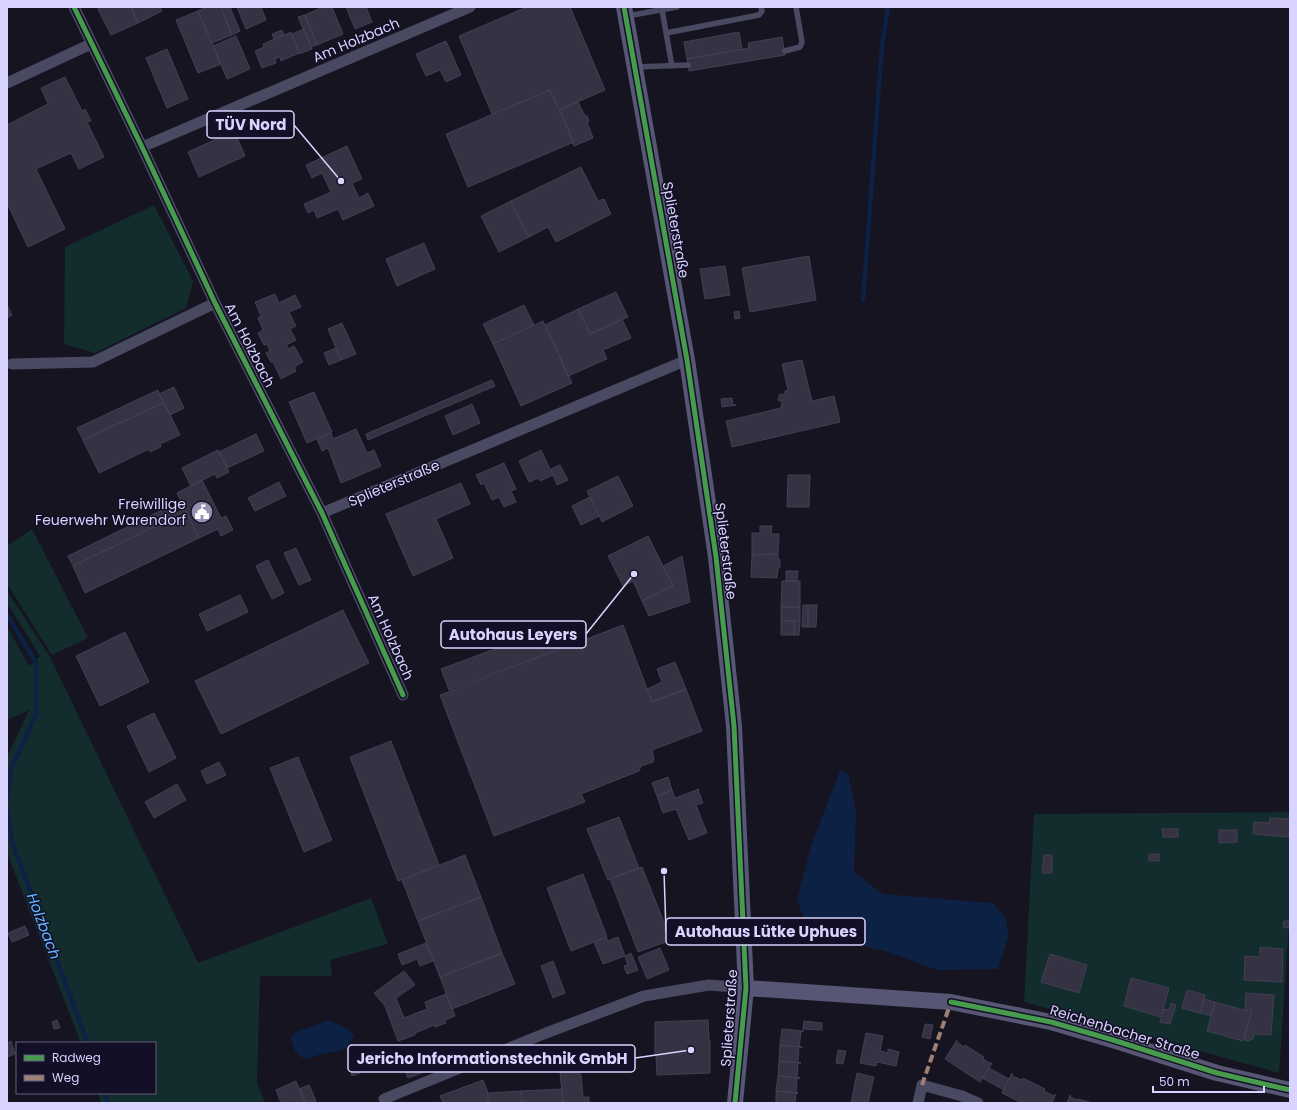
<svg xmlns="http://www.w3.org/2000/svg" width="1297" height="1110" viewBox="0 0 1297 1110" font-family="Poppins,sans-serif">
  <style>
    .green { fill: #132c2d }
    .water { fill: #0d2144 }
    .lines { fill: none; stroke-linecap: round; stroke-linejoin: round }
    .stream { stroke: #0d2144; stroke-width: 4.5 }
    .building { fill: #343243; stroke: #433f54 }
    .lane { stroke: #4a4962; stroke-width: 5.5 }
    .street { stroke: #4a4962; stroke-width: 11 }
    .secondary { stroke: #575674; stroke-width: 16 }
    .quiet { stroke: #9e8076; stroke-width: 4; stroke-dasharray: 8 4; stroke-linecap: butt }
    .cycleway-casing { stroke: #130f26; stroke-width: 8 }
    .cycleway { stroke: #469c4c; stroke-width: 5 }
    .labels { text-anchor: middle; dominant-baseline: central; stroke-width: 3; stroke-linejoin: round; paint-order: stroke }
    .street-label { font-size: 14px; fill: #d9d4ff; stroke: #130f26 }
    .poi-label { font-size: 14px; fill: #d9d4ff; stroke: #130f26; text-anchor: end }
    .water-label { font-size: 15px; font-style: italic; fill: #62b6ff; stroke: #130f26 }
    .leader { fill: none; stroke: #d9d4ff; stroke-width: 1.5 }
    .callout-dot { fill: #d9d4ff; stroke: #130f26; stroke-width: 1.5 }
    .callout { fill: #130f26; stroke: #d9d4ff; stroke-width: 1.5 }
    .callout-label { font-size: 15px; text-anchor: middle; font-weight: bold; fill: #d9d4ff }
  </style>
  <rect width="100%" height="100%" fill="#161421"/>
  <path class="green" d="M 154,205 L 193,281 L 186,308 L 95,353 L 64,344 L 65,247 Z
    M 32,529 L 88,638 L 52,655 L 7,584 L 7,546 Z
    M 7,591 L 50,657 L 198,963 L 371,898 L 388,944 L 330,960 L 332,976 L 260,976 L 257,1083 L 265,1103 L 101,1103 L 98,1093 L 155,1093 L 155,1043 L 81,1043 L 7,853 L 7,757 L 29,710 L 7,720 L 7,626 L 29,666 L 40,656 L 7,603 Z
    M 1290,812 L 1290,912 L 1279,1073 L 1024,1002 L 1034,814 Z"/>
  <path class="water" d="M 840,771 L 848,774 L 856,811 L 854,872 L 883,894 L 993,903 L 1005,917 L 1009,934 L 998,969 L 937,970 L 885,951 L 845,942 L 814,945 L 797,900 L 812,843 Z
    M 329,1020 L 350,1030 L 354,1035 C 347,1053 338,1051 322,1054 C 317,1055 312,1058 307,1059 C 296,1057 292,1046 291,1037 L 296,1032 Z"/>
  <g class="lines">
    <path class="stream" d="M 863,300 L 882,46 L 888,7
      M 7,614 L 36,663 L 36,715 L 11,769 L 7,797
      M 7,808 L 12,842 L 88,1043
      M 105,1093 L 108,1103"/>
  </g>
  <path class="building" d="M 102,7 L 131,7 L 138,23 L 111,35 L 98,9 Z
    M 131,7 L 160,7 L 162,11 L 138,23 Z
    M 206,7 L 221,7 L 232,35 L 212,43 L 198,11 Z
    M 221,7 L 230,7 L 240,31 L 232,35 Z
    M 237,7 L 261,7 L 266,20 L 246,29 Z
    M 323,7 L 332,7 L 343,34 L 317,45 L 305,15 Z
    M 346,7 L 366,7 L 372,22 L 355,29 Z
    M 527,7 L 570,7 L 605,90 L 559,110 L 550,90 L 492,114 L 459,36 Z
    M 198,11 L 221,64 L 198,73 L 176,20 Z
    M 305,15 L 317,45 L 311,47 L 298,17 Z
    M 304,29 L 312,49 L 299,54 L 292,34 Z
    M 282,30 L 284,35 L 274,39 L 272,34 Z
    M 291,32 L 299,53 L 281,61 L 280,57 L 275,59 L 276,63 L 262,68 L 255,51 L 264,47 L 263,44 Z
    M 739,32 L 742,49 L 687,59 L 684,42 Z
    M 236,36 L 250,69 L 227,79 L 213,46 Z
    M 782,37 L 785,55 L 689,71 L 687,59 L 749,48 L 748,43 Z
    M 446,41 L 461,75 L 446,82 L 440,70 L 426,76 L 416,54 Z
    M 167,49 L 188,99 L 167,108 L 146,58 Z
    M 65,77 L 82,111 L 85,109 L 91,121 L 87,122 L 104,157 L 79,169 L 71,153 L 36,169 L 65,229 L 28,247 L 7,203 L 7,125 L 48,104 L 41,88 Z
    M 550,90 L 574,142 L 468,187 L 446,134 Z
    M 578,102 L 585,116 L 587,116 L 589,121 L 587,122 L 593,138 L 574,146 L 560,109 Z
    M 234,131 L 245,156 L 199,177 L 188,152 Z
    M 347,146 L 362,179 L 352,183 L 359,198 L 368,193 L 374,206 L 343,220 L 338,209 L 317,218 L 314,210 L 308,213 L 304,204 L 331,192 L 322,173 L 312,178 L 306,165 Z
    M 581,167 L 598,201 L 604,199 L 611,214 L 556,242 L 548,227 L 529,237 L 511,201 Z
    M 511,201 L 529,237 L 499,252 L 481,216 Z
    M 424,243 L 435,269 L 397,286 L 386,259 Z
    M 809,256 L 816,300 L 750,312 L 742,268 Z
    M 725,266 L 730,295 L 705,299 L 700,269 Z
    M 616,292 L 628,317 L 590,334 L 578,309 Z
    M 275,294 L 279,303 L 295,295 L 301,307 L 289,312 L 296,326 L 290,329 L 296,340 L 286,345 L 288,349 L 294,346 L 303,362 L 294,367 L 296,371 L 281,379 L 273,362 L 271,362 L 266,353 L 270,351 L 267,344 L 264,345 L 258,333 L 263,330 L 258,318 L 261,316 L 255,302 Z
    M 7,305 L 12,315 L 7,318 Z
    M 524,305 L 534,325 L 493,344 L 483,324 Z
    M 578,309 L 590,334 L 622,319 L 631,338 L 603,350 L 607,359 L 568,376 L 545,325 Z
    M 739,311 L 740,318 L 735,319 L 734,312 Z
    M 543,321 L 572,383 L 521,406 L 493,344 Z
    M 342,323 L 356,354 L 341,360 L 328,329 Z
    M 336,348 L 341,360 L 329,365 L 324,353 Z
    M 802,360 L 812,401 L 834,396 L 840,422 L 732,447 L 726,421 L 781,408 L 782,402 L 778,400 L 780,394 L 784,395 L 785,391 L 788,390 L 782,364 Z
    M 492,380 L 495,386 L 368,440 L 366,434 Z
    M 174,387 L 184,408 L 170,415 L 159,394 Z
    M 158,390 L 163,403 L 83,440 L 77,428 Z
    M 314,392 L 332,432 L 307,443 L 289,402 Z
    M 732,398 L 733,405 L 736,405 L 722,407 L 721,399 Z
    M 164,402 L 180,435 L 160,444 L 161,447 L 150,452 L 149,449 L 99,473 L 83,440 Z
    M 472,404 L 480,423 L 453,435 L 445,416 Z
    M 356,429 L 367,453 L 374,450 L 381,466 L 341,483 L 328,448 L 322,451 L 317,439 L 331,433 L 333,439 Z
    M 256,434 L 264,451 L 227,468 L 219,452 Z
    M 218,450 L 229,472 L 217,478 L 215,474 L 191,486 L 182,468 Z
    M 541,450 L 553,475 L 540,481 L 539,478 L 529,482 L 519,461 Z
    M 504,463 L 516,489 L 511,491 L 516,502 L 504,507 L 499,497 L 492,500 L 484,483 L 481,485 L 476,475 Z
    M 560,465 L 568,480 L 557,485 L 551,469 Z
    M 788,475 L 810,475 L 809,507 L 787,507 Z
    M 618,476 L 633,506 L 602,522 L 587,491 Z
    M 202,480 L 221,518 L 226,516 L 233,530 L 221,536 L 218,529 L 199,538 L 177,493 Z
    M 279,482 L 286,496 L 255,511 L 248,498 Z
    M 461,483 L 470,504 L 436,519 L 453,558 L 413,576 L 386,514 Z
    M 590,497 L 599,516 L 581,525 L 572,506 Z
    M 168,507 L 174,517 L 73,566 L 68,556 Z
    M 185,509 L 199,538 L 85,593 L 73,566 L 174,517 L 172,515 Z
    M 760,526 L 772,526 L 771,534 L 779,534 L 778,554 L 752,555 L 752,533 L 760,533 Z
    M 648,536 L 673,586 L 642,601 L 633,581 L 623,586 L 608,556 Z
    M 296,548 L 311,580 L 299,585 L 284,553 Z
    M 778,554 L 778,558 L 780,560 L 780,567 L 778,569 L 777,578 L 751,577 L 752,555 Z
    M 682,556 L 690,602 L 649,616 L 642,601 L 673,586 L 663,566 Z
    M 268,560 L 284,593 L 272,599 L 256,566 Z
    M 786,571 L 798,571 L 797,581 L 786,581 Z
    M 782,581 L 800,581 L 800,607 L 781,607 Z
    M 240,595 L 248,612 L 207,631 L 199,614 Z
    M 803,605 L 808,605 L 808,627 L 802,627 Z
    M 808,605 L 817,605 L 816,627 L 808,627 Z
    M 781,607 L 800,607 L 800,621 L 781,621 Z
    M 343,610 L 369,663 L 221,734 L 195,681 Z
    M 781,621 L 794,621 L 794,635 L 781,635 Z
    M 794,621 L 800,621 L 799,635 L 794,635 Z
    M 565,623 L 572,644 L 449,690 L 441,669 Z
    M 623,625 L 652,702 L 686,689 L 702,731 L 652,750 L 654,758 L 653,762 L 641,766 L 639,771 L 581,794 L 585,802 L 494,836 L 440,695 Z
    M 125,632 L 149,682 L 100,706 L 76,656 Z
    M 675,662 L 686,689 L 652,702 L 647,689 L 662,682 L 657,669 Z
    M 154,713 L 176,758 L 149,772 L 127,726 Z
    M 391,741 L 439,865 L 398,881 L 350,757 Z
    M 298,757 L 332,840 L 304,852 L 270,768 Z
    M 219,762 L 226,775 L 207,784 L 201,771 Z
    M 668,777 L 672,790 L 657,796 L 652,783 Z
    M 177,784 L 186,800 L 154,818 L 145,802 Z
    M 699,789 L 698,790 L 703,803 L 696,805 L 707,833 L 689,840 L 676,809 L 663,813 L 657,796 L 672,790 L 675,798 Z
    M 619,817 L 639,868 L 608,880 L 587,829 Z
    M 1270,818 L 1290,819 L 1289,837 L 1253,834 L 1254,822 L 1269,823 Z
    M 1162,829 L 1178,829 L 1178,837 L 1163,837 Z
    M 1219,830 L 1237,830 L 1237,842 L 1219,843 Z
    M 1149,854 L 1159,854 L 1159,861 L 1149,861 Z
    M 465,855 L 481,897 L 418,921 L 402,880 Z
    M 1044,855 L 1052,855 L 1052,873 L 1042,873 Z
    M 642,867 L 671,940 L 638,952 L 610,879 Z
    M 583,874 L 607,937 L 571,951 L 547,888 Z
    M 481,897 L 502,953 L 440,977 L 418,921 Z
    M 1284,921 L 1289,921 L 1289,928 L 1283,927 Z
    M 25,926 L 29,935 L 12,942 L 8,933 Z
    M 606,937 L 608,941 L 618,937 L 625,956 L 603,964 L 594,942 Z
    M 426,943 L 433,961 L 420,966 L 417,959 L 402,965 L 398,954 Z
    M 1260,947 L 1283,949 L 1282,982 L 1244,980 L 1245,956 L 1260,957 Z
    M 660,948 L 669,970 L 647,979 L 638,957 Z
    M 502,953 L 515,984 L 452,1009 L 440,977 Z
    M 631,953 L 638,970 L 627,974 L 624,966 L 628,965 L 625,956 Z
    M 1050,954 L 1087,965 L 1079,993 L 1041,982 Z
    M 553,961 L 565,993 L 553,998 L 541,966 Z
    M 404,971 L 415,985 L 396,998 L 404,1018 L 427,1009 L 425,1002 L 446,994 L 455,1016 L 445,1020 L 446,1023 L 435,1027 L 434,1025 L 415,1033 L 415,1035 L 398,1041 L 385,1006 L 374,993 Z
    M 1131,978 L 1169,988 L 1161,1017 L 1124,1006 Z
    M 1187,990 L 1205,995 L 1200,1013 L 1182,1008 Z
    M 1246,993 L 1274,995 L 1271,1035 L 1254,1034 L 1253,1039 L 1247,1041 L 1244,1039 L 1252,1010 L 1245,1009 Z
    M 1204,999 L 1215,1002 L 1211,1016 L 1200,1013 Z
    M 1215,1002 L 1251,1012 L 1243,1041 L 1207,1031 Z
    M 1171,1003 L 1176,1005 L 1170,1024 L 1160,1022 L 1163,1009 L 1169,1010 Z
    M 57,1020 L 60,1028 L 54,1029 L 52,1022 Z
    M 708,1020 L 709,1040 L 710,1040 L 710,1073 L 657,1075 L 656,1055 L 655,1055 L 655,1022 Z
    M 804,1021 L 822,1023 L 822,1030 L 803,1029 Z
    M 925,1024 L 933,1025 L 930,1039 L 922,1037 Z
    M 782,1029 L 804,1031 L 801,1032 L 799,1047 L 802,1047 L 780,1045 Z
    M 866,1033 L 883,1036 L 880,1051 L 888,1053 L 888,1049 L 899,1052 L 896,1066 L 877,1062 L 876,1066 L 860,1063 Z
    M 957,1040 L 957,1042 L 964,1047 L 965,1045 L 984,1057 L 983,1059 L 990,1063 L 992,1063 L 980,1082 L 945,1059 Z
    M 11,1041 L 15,1054 L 7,1057 L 7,1043 Z
    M 419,1045 L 430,1070 L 408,1078 L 399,1053 Z
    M 780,1045 L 802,1047 L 799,1047 L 798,1062 L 801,1063 L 779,1061 Z
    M 838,1050 L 846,1051 L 843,1064 L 836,1063 Z
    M 779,1061 L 801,1063 L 798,1063 L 797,1077 L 800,1078 L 778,1076 Z
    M 358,1067 L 360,1073 L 352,1076 L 350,1069 Z
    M 989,1068 L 1009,1079 L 1004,1090 L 982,1078 Z
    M 577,1070 L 581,1075 L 583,1097 L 589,1097 L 589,1103 L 563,1103 L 560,1072 Z
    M 857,1073 L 874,1077 L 868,1103 L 851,1103 Z
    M 1012,1073 L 1012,1076 L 1022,1080 L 1023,1078 L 1045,1089 L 1044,1091 L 1054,1096 L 1056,1094 L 1052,1103 L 1022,1103 L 1002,1093 Z
    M 778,1076 L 800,1078 L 797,1078 L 796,1093 L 798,1093 L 776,1091 Z
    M 483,1080 L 488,1093 L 488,1103 L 443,1103 L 440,1096 Z
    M 296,1081 L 305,1102 L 302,1103 L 281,1103 L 276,1090 Z
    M 309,1085 L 316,1101 L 313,1103 L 302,1103 L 305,1102 L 299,1089 Z
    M 562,1089 L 563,1103 L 522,1103 L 521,1091 Z
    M 521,1091 L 522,1103 L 488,1103 L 488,1093 Z
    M 776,1091 L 798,1093 L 796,1093 L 795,1103 L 776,1103 Z
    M 1070,1095 L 1070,1097 L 1078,1100 L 1079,1099 L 1092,1103 L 1067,1103 Z"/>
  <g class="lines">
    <path class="lane" d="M 662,10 L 672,66
      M 627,16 L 677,7
      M 666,33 L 759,15 L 762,11 L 761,7
      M 785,51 L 800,47 L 802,42 L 796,7
      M 636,67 L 688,65"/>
    <path class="street" d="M 74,7 L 142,147 L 215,303 L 322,513 L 403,695
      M 7,83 L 91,44
      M 142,147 L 470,7
      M 12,364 L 93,362 L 215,303
      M 322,513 L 687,360
      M 384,1099 L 546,1033 L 644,996 L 709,985 L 746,988
      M 918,1103 L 922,1085 L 962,1096 L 978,1103"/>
    <path class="secondary" d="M 624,7 L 687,360 L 716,557 L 734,726 L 746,988 L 735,1103
      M 746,988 L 951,1002 L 1051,1022 L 1113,1040 L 1217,1073 L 1290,1090"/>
    <path class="quiet" d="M 922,1085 L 951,1002"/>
    <g class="cycleway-casing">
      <path id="cycleway" d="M 74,7 L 142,147 L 215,303 L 322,513 L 403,695
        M 624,7 L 687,360 L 716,557 L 734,726 L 746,988 L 735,1103
        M 951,1002 L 1051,1022 L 1113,1040 L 1217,1073 L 1290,1090"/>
    </g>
    <use href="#cycleway" class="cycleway"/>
  </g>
  <defs>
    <g id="civic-disc" transform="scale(1.15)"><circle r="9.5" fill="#9591b1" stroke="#130f26"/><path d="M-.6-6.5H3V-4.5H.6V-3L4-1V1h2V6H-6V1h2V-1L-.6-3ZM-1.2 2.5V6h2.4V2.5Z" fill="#fff"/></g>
  </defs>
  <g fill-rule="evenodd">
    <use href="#civic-disc" x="202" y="512"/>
  </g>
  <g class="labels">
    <g class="street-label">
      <text transform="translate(356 40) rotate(-23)">Am Holzbach</text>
      <text transform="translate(676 230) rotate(80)">Splieterstraße</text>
      <text transform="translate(250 345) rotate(63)">Am Holzbach</text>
      <text transform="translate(394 483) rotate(-23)">Splieterstraße</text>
      <text transform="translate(726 551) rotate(83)">Splieterstraße</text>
      <text transform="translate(391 637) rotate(66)">Am Holzbach</text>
      <text transform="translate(729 1018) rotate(-86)">Splieterstraße</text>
      <text transform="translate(1125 1032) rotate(17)">Reichenbacher Straße</text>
    </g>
    <g class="poi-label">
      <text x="186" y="504">Freiwillige<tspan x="186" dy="16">Feuerwehr Warendorf</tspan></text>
    </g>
    <g class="water-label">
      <text transform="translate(44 926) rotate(69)">Holzbach</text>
    </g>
  </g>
  <path class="leader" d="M341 181L294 125M634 574L586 634M664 871L666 932M691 1050L635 1058"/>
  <g class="callout-dot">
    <circle cx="341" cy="181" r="4"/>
    <circle cx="634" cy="574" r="4"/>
    <circle cx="664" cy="871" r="4"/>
    <circle cx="691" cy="1050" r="4"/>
  </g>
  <g class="callout">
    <rect x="207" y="111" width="87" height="27" rx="4"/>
    <rect x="441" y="621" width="145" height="27" rx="4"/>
    <rect x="666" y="918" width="199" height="27" rx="4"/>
    <rect x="348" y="1045" width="287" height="27" rx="4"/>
  </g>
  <g class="callout-label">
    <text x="251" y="130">TÜV Nord</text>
    <text x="513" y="640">Autohaus Leyers</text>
    <text x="766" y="937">Autohaus Lütke Uphues</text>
    <text x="492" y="1064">Jericho Informationstechnik GmbH</text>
  </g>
  <rect width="1297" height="1110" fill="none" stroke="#d9d4ff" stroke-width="16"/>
  <rect x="16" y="1042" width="140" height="52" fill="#130f26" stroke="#625e7d"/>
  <rect x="24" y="1055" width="20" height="6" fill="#469c4c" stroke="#625e7d"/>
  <text x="52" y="1062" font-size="12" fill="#d9d4ff">Radweg</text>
  <rect x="24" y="1075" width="20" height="6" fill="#9e8076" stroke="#625e7d"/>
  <text x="52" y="1082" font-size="12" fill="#d9d4ff">Weg</text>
  <path d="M1153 1086v6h111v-6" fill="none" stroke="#d9d4ff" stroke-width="2"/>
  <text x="1159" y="1086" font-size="12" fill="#d9d4ff" stroke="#130f26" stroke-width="3" paint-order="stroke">50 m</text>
</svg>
